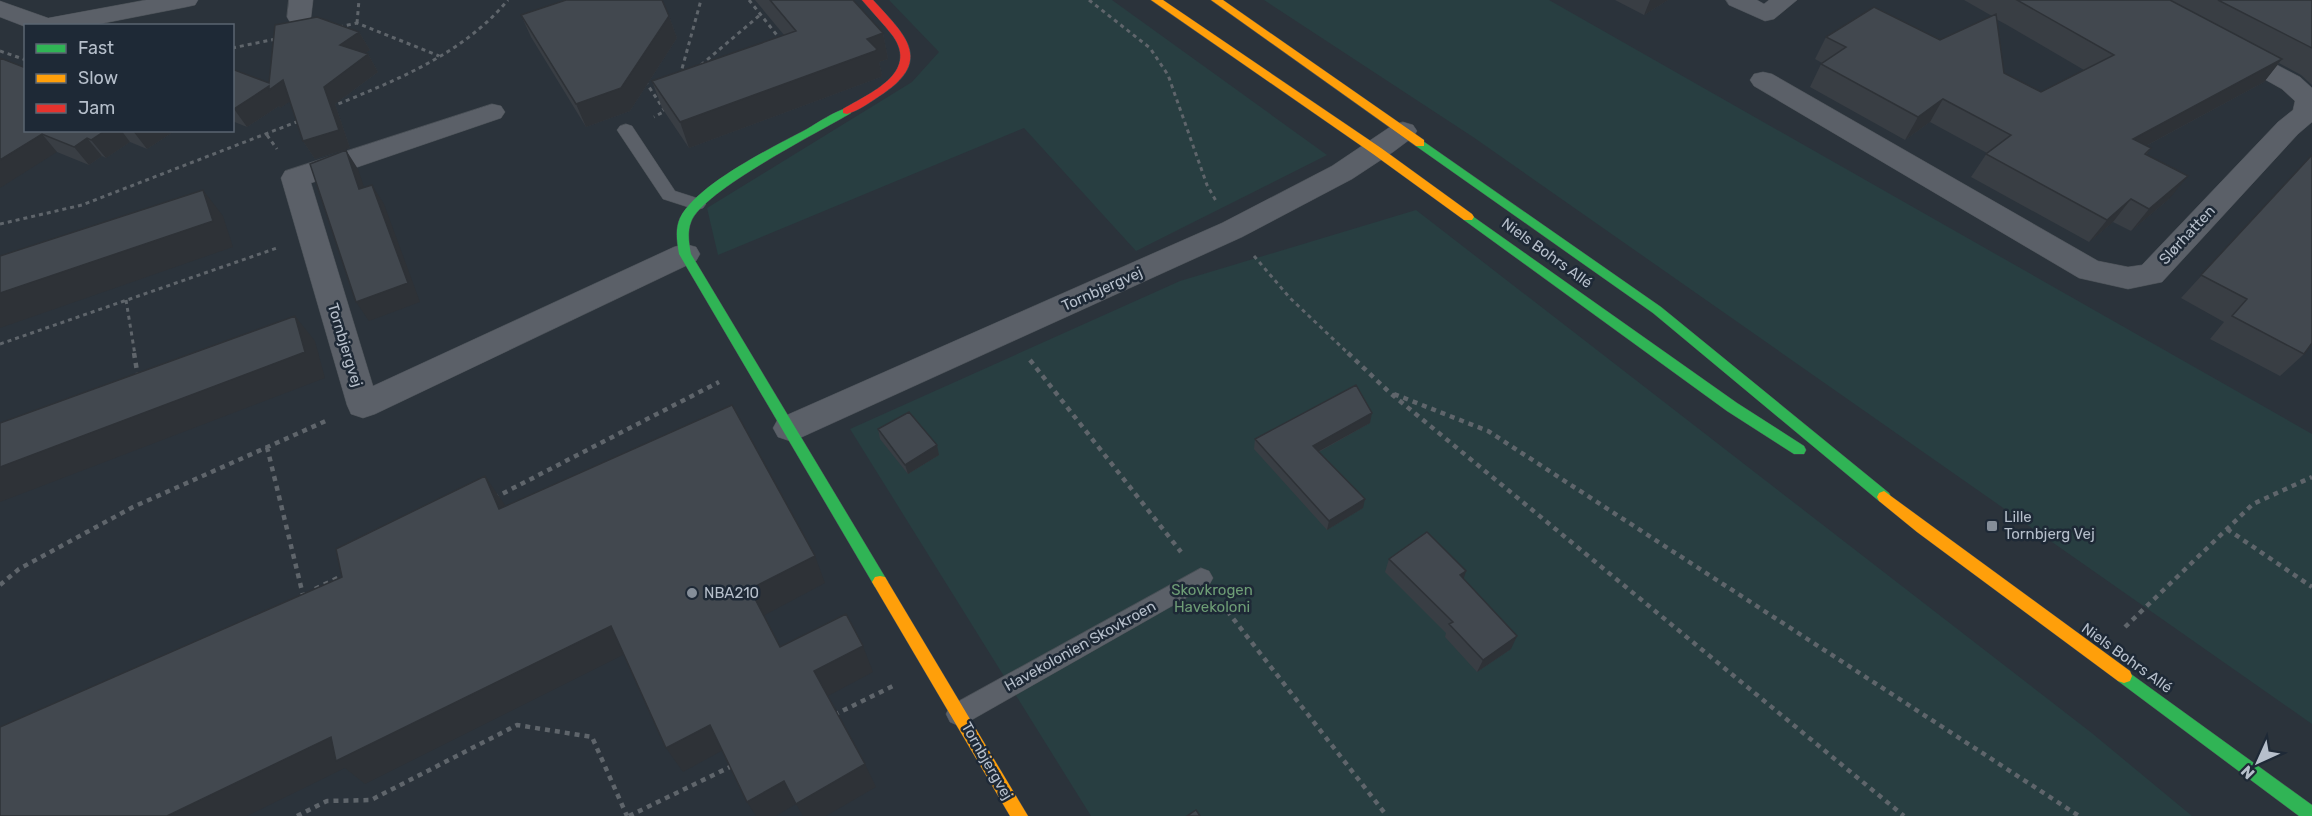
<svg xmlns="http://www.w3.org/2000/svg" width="2312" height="816" viewBox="0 0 2312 816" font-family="Rubik,sans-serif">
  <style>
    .green { fill: #283e41 }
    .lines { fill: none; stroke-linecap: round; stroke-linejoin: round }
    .lane-casing { stroke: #494f55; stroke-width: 1 }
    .street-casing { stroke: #494f55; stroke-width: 1 }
    .fast-casing { stroke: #494f55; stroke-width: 1 }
    .slow-casing { stroke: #494f55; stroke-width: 1 }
    .jam-casing { stroke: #494f55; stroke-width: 1 }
    .path-far1 { stroke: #5f656b; stroke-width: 3; stroke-dasharray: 4 4; stroke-linecap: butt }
    .path { stroke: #5f656b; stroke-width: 4.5; stroke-dasharray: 5 5; stroke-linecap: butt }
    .lane { fill: #5b6068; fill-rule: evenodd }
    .street { fill: #5b6068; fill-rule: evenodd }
    .fast { fill: #30b455; fill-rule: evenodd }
    .slow { fill: #ff9f0a; fill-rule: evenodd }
    .jam { fill: #e5322d; fill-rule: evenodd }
    .wall { fill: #393e44; fill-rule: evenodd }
    .shaded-wall { fill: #2e3237 }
    .building { fill: #42484f; stroke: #2e3237; stroke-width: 1.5 }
    .poi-dot { fill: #858e99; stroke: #1e2936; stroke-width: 2 }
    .labels { text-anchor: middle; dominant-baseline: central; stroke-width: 5; stroke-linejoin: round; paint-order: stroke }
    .street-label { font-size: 15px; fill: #b6bfcb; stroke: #1e2936 }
    .poi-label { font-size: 15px; fill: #b6bfcb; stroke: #1e2936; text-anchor: start }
    .park-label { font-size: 15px; fill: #6d9c75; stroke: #1e2936 }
  </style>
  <rect width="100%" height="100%" fill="#2b333b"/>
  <path class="green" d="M 889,0 L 1112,0 L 1327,155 L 1136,251 L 1024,128 L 718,255 L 707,208 L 912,82 L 939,52 Z
    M 1264,0 L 1549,0 L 2312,434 L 2312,724 L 1473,137 Z
    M 1416,210 L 2093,734 L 2192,816 L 1091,816 L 850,429 L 1180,281 Z"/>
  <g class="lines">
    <g class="lane-casing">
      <path id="lane" d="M 626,124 L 632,126 L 675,191 L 703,200 L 706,204 L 703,208 L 697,210 L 663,199 L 617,130 L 620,126 Z
        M 1201,568 L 1209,571 L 1213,578 L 1209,585 L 968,722 L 959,726 L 950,722 L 946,714 L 950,706 Z"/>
    </g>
    <g class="street-casing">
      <path id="street" d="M 146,0 L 198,0 L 195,5 L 186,7 L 89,26 L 26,27 L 0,17 L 0,1 L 48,18 Z
        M 289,0 L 313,0 L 311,17 L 308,22 L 299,24 L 290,22 L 287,17 Z
        M 1726,0 L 1757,0 L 1764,4 L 1769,0 L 1797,0 L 1774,19 L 1765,21 L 1729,5 Z
        M 2232,43 L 2241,46 L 2300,77 L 2312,88 L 2312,122 L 2298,134 L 2162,282 L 2128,289 L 2079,278 L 1754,86 L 1750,80 L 1754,74 L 1763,72 L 1772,74 L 2098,261 L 2128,267 L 2142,265 L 2278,122 L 2293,110 L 2295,101 L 2282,89 L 2223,56 L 2219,51 L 2223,46 Z
        M 492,104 L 501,106 L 505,112 L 501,118 L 311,183 L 373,386 L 674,247 L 685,244 L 696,247 L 700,254 L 696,261 L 375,414 L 363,418 L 351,414 L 347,405 L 281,178 L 285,171 Z
        M 1403,122 L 1413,125 L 1417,131 L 1413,137 L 1393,152 L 1352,179 L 1242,237 L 802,437 L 790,441 L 778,437 L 773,428 L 778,419 L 1222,223 L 1332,166 L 1393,125 Z"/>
    </g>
    <g class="fast-casing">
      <path id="fast" d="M 847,108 L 851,109 L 851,113 C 819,132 702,191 691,222 C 687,232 689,244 691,254 L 885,577 L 888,582 L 885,587 L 880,588 L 875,587 L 679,254 C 677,242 675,229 680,218 C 697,184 773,147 807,129 C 819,122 833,112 847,108 Z
        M 1420,139 L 1661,307 L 1889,493 L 1891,497 L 1889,501 L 1884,503 L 1879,501 L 1653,313 L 1416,146 L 1416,140 Z
        M 1468,213 L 1737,403 L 1804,446 L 1806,450 L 1804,454 L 1794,454 L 1727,411 L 1464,220 L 1462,217 Z
        M 2124,669 L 2312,805 L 2312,816 L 2299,816 L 2118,681 L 2116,676 L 2118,671 Z"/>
    </g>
    <g class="slow-casing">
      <path id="slow" d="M 1151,0 L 1163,0 L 1381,148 L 1472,214 L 1474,217 L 1472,220 L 1464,220 L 1373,154 Z
        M 1211,0 L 1223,0 L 1424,140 L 1424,146 L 1416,146 Z
        M 1884,491 L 2130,671 L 2132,676 L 2130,681 L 2124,683 L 2118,681 L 1917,532 L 1879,501 L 1877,497 L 1879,493 Z
        M 880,576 L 885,577 L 1028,816 L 1010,816 L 875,587 L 872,582 L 875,577 Z"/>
    </g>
    <g class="jam-casing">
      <path id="jam" d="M 862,0 L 873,0 C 903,33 934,59 884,93 C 872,101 860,110 847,114 L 843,113 L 843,109 C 870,93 919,73 893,36 C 883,23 872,12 862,0 Z"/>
    </g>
    <path class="path-far1" d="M 749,0 L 780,39
      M 1089,0 L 1150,48 L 1168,75 L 1207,185 L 1216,201
      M 357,23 L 359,0
      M 339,27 L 357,23 L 439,56
      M 232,48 L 276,39
      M 0,51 L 26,60
      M 701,65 L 760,15
      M 680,76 L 701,0
      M 645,81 L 665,111 L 654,117
      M 331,107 C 396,80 462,55 508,0
      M 267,135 L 277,149
      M 0,224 L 82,205 L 299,121
      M 1254,256 L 1290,298 L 1350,355
      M 126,300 L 135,355
      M 0,344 L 277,248"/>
    <path class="path" d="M 134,353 L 138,377
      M 1348,353 L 1389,392 L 1904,816
      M 1030,360 L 1181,552
      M 1394,394 L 1488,431 L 2079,816
      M 267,447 L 303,595
      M 494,498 L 719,382
      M 2227,529 L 2312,587
      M 0,585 L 19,569 L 133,507 L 328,420
      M 315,589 L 346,574
      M 1221,603 L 1387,816
      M 2125,627 L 2253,504 L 2312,477
      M 834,715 L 895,685
      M 297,816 L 327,801 L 371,800 L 517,725 L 592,737 L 627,816
      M 629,816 L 734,765"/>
    <use href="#lane" class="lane"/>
    <use href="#street" class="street"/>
    <use href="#fast" class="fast"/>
    <use href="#slow" class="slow"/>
    <use href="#jam" class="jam"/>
  </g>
  <path class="wall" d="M 755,0 L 853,0 L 883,33 L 888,59 L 879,62 L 882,75 L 881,77 L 689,148 L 662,108 L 652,81 L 784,35 Z
    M 1615,0 L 1668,0 L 1644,15 Z
    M 1964,0 L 2312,0 L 2312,85 L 2301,75 L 2279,63 L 2264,82 L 2146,146 L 2151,148 L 2146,155 L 2169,199 L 2131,231 L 2113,222 L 2089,242 L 1971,177 L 1987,153 L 1930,122 L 1905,140 L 1810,87 L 1821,64 L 1822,63 L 1815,59 L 1826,37 L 1940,40 L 1992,16 ZM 1996,19 L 2007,25 L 2084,70 L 2041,92 L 2004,73 Z
    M 521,15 L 669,16 L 677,38 L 630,111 L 586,127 L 531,37 Z
    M 359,32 L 370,50 L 365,53 L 368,54 L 378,72 L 335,104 L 350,148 L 315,159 L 303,141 L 290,101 L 280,108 L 279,106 L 247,127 L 232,121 L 232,69 L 269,83 Z
    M 26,130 L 176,130 L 147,149 L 130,142 L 106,158 L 102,156 L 89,165 L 57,152 Z
    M 2312,155 L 2304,354 L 2280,376 L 2210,339 L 2224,322 L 2181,298 Z
    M 1370,423 L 1319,452 L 1363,508 L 1327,530 L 1254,449 L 1255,439 Z
    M 878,429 L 939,455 L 908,474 L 880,439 Z
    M 1389,559 L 1463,579 L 1511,649 L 1477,672 L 1445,637 L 1446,633 L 1385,572 Z"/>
  <path class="shaded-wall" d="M 1650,0 L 1668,0 L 1644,15 Z
    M 669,16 L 677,38 L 630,111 L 586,127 L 576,104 Z
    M 359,32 L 370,50 L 350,63 L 340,45 Z
    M 883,33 L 888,59 L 879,62 L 882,75 L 881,77 L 689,148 L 680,122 L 867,39 Z
    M 368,54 L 378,72 L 335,104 L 350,148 L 315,159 L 303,141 L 324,87 Z
    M 2282,59 L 2264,82 L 2116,162 L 2133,139 Z
    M 283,80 L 295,98 L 280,108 L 279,106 L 247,127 L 234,109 L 269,86 Z
    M 1943,99 L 1930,122 L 1905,140 L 1918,117 Z
    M 106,130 L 121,130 L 130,142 L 106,158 L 91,140 Z
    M 134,130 L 176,130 L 147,149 L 133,131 Z
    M 42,134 L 57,152 L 0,188 L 0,160 Z
    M 87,138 L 102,156 L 89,165 L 74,147 Z
    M 346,150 L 358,169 L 371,208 L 359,189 Z
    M 2188,176 L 2169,199 L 2131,231 L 2149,209 Z
    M 372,185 L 384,204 L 420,302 L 369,321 L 356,302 Z
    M 203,190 L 223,216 L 233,247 L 0,328 L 0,293 Z
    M 2131,199 L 2113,222 L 2089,242 L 2107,220 Z
    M 295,316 L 315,341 L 325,378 L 0,502 L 0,467 Z
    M 1372,413 L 1370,423 L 1312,455 L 1313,446 Z
    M 937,445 L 939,455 L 908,474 L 905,465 Z
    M 485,476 L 505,505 L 519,537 L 499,509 Z
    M 1365,499 L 1363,508 L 1327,530 L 1329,521 Z
    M 815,556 L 825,583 L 763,616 L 750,589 Z
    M 1466,571 L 1462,584 L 1460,575 Z
    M 611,626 L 629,652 L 365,784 L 345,768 L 247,816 L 167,816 L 331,737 Z
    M 1517,636 L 1511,649 L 1477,672 L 1483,660 Z
    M 863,646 L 873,672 L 826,697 L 814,671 Z
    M 710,725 L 725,749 L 683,772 L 666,748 Z
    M 865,764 L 876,787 L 826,816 L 803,816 L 796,804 L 776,816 L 756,816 L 747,802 L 784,781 Z"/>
  <path class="building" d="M 566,0 L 662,0 L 669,16 L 621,88 L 576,104 L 521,15 Z
    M 770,0 L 853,0 L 883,33 L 867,39 L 877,49 L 875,51 L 680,122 L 652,81 L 796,31 Z
    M 2017,0 L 2170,0 L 2282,59 L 2133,139 L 2151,148 L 2145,154 L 2188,176 L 2149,209 L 2131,199 L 2107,220 L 1986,154 L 2011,135 L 1943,99 L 1918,117 L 1821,64 L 1846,47 L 1826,37 L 1874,7 L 1940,40 L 1996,14 L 2004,73 L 2041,92 L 2114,55 Z
    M 2218,0 L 2312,0 L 2312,48 Z
    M 317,17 L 359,32 L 340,45 L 368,54 L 324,87 L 339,130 L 303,141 L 283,80 L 269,90 L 269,86 L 234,109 L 232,109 L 232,69 L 269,83 L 275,25 Z
    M 0,58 L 26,68 L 26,130 L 106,130 L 91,140 L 87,138 L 74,147 L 42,134 L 0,160 Z
    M 346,150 L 359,189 L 372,185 L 408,283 L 356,302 L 310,164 Z
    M 2312,155 L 2312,343 L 2304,354 L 2232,316 L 2247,299 L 2201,275 Z
    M 203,190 L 213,221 L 0,293 L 0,256 Z
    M 295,316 L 305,352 L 0,467 L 0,423 Z
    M 1356,385 L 1372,413 L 1313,446 L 1365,499 L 1329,521 L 1255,439 Z
    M 732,405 L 815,556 L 750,589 L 780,647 L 846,614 L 863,646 L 814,671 L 865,764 L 796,804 L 784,781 L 747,802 L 710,725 L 666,748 L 611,626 L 336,761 L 331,737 L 167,816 L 0,816 L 0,727 L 342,577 L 336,549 L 485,476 L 499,509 Z
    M 909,412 L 937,445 L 905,465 L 878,429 Z
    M 1427,532 L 1466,571 L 1460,575 L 1517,636 L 1483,660 L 1449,624 L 1453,622 L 1389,559 Z
    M 1196,810 L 1200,816 L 1187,816 Z"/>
  <g class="poi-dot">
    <rect x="1986" y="520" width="12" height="12" rx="3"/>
    <circle cx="692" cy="593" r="6"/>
  </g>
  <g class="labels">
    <g class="street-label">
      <text transform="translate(2187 235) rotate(-47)">Slørhatten</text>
      <text transform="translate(1547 253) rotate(36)">Niels Bohrs Allé</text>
      <text transform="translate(1102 289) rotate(-24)">Tornbjergvej</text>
      <text transform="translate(345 345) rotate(73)">Tornbjergvej</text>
      <text transform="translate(1080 646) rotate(-29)">Havekolonien Skovkroen</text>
      <text transform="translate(2127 658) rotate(36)">Niels Bohrs Allé</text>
      <text transform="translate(987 761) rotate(60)">Tornbjergvej</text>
    </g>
    <g class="poi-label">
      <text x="2004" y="517">Lille<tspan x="2004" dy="17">Tornbjerg Vej</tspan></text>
      <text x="704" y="593">NBA210</text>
    </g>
    <g class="park-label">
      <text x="1212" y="590">Skovkrogen<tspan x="1212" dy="17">Havekoloni</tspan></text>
    </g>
  </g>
  <rect x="24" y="24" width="210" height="108" fill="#1e2936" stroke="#5b6572" stroke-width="1.5"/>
  <rect x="36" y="44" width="30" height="9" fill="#30b455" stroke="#5b6572" stroke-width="1.5"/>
  <text x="78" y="54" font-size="18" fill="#b6bfcb">Fast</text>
  <rect x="36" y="74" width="30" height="9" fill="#ff9f0a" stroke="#5b6572" stroke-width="1.5"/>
  <text x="78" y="84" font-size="18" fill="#b6bfcb">Slow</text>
  <rect x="36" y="104" width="30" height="9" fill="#e5322d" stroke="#5b6572" stroke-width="1.5"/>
  <text x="78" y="114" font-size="18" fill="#b6bfcb">Jam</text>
  <g transform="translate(2258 762) rotate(225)" stroke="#1e2936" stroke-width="4.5" paint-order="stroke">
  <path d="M0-4.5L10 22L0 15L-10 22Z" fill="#b6bfcb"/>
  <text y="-9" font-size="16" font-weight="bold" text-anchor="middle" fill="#b6bfcb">N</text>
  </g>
</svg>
